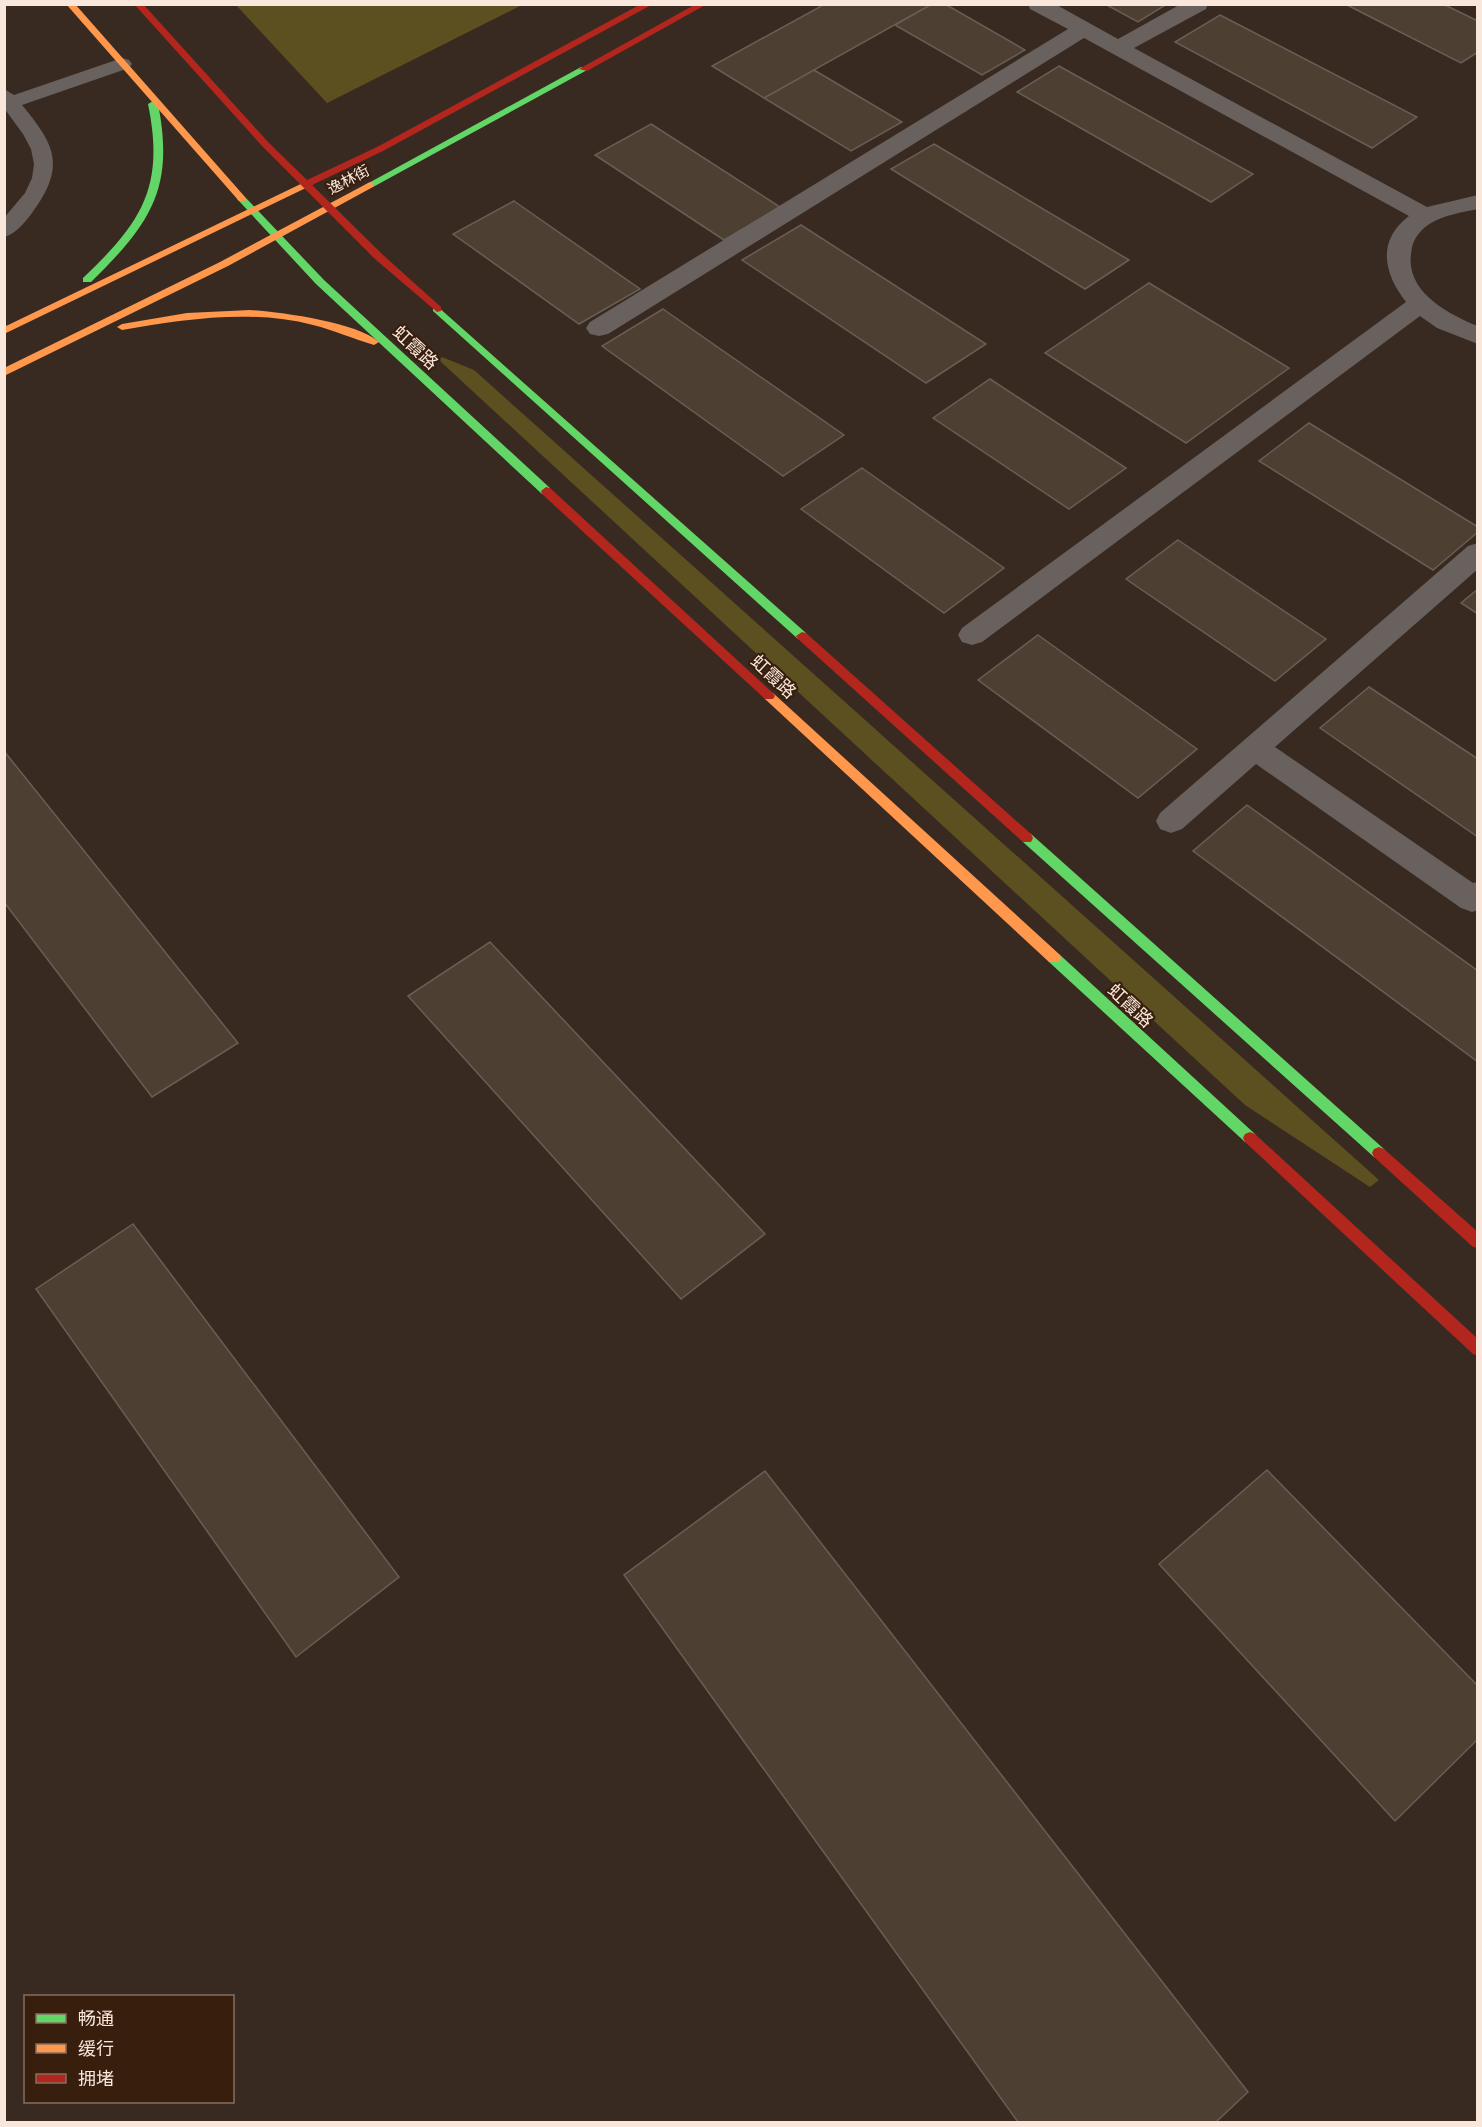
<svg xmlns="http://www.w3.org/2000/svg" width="1482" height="2127" viewBox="0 0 1482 2127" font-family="'Golos Text','Noto Sans SC',sans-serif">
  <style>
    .green { fill: #5c5021 }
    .building { fill: #4d4033; stroke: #695e55; stroke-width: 1.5 }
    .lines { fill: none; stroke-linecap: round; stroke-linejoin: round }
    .lane { fill: #69615e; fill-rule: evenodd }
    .street { fill: #69615e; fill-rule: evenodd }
    .fast { fill: #63d668; fill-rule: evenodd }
    .slow { fill: #ff974d; fill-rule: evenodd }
    .jam { fill: #b3261e; fill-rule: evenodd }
    .labels { text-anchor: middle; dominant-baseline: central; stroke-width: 4.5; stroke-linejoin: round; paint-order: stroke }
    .far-street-label { font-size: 15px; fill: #f9e7dc; stroke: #381e0d }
    .street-label { font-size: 18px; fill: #f9e7dc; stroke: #381e0d }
  </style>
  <rect width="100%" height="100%" fill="#392a21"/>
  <path class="green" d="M 236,5 L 522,5 L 327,103 Z
    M 442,357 L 474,370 L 1379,1180 L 1370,1187 L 1245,1105 L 439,360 Z"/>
  <path class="building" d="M 825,4 L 932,4 L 764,98 L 712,66 Z
    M 932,4 L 945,4 L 1025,50 L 982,75 L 895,25 Z
    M 1105,4 L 1167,4 L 1138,22 Z
    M 1345,4 L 1443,4 L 1478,21 L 1478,52 L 1461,63 Z
    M 1220,15 L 1417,117 L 1372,148 L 1175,42 Z
    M 1059,66 L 1253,174 L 1211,202 L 1017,92 Z
    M 814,70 L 902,122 L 851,151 L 764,98 Z
    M 651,124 L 780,207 L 724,240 L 595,155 Z
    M 934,144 L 1129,260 L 1085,289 L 891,169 Z
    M 514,201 L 640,289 L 579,324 L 453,234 Z
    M 801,225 L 986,344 L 926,383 L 742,260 Z
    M 1149,283 L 1289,368 L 1186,443 L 1045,353 Z
    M 663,309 L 844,435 L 783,476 L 602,346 Z
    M 990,379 L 1126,468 L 1069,509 L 933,418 Z
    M 1309,423 L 1478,527 L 1478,532 L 1433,570 L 1259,461 Z
    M 862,468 L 1004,568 L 944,613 L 801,509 Z
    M 1178,540 L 1326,639 L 1275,681 L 1126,579 Z
    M 1478,589 L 1478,614 L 1461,603 Z
    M 1038,635 L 1197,749 L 1138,798 L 978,680 Z
    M 1369,687 L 1478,759 L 1478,837 L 1320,728 Z
    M 4,751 L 238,1043 L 152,1097 L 4,902 Z
    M 1247,805 L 1478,971 L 1478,1062 L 1193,851 Z
    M 490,942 L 765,1234 L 681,1299 L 408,996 Z
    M 133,1224 L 399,1577 L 296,1657 L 36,1289 Z
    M 1267,1470 L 1478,1686 L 1478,1739 L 1395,1821 L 1159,1564 Z
    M 765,1471 L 1248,2092 L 1216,2122 L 1018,2122 L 624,1575 Z"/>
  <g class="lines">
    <path class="lane" d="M 122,58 L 129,60 L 132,64 L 129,68 L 22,105 C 56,146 66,167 32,213 C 25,222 16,234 4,237 L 4,218 L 25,193 L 32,178 L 34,164 L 31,149 L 23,134 L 4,108 L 4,89 L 14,95 Z"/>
    <path class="street" d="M 1028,4 L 1055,4 L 1118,39 L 1181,4 L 1208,4 L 1206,9 L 1134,48 L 1427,207 L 1478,195 L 1478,209 C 1459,213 1436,216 1422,230 C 1415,237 1412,244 1411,254 C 1406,292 1448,314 1478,326 L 1478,344 L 1437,328 L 1420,316 L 982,642 L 972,645 L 962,642 L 958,635 L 962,628 L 1406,302 C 1384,274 1376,241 1409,216 L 1084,38 L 608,334 L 599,336 L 590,334 L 586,328 L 590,322 L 1068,29 L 1030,9 Z
      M 1478,543 L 1478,569 L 1275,747 L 1473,883 L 1478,882 L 1478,910 L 1472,912 L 1461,908 L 1256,764 L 1182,829 L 1171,833 L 1160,829 L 1156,821 L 1160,813 L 1468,546 Z"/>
    <path class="fast" d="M 581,67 L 589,69 L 373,187 L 365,185 Z
      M 153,101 L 158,104 C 175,189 150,224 91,282 L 83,282 L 83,278 C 142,222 165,187 148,104 Z
      M 242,196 L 245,197 L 324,280 L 550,488 L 550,494 L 542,494 L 316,284 L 239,201 L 237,199 Z
      M 437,306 L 806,633 L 808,636 L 806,639 L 798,639 L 433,311 L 433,307 Z
      M 1027,833 L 1031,834 L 1384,1149 L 1386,1153 L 1384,1157 L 1379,1159 L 1374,1157 L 1023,842 L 1021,838 Z
      M 1054,953 L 1059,954 L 1255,1134 L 1257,1138 L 1255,1142 L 1250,1144 L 1245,1142 L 1049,962 L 1047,958 L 1049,954 Z"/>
    <path class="slow" d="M 66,4 L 75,4 L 245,197 L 245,201 L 239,201 Z
      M 309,180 L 314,183 L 312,185 L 4,334 L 4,327 Z
      M 370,182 L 373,183 L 373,187 L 228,266 L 4,376 L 4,368 L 220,262 Z
      M 250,310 C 280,312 357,322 379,342 L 374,345 C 353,339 334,330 313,325 C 250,309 185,319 122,330 L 117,327 L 122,324 L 187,313 Z
      M 769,692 L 773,693 L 1059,954 L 1061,958 L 1059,962 L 1049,962 L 765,699 L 763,696 L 765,693 Z"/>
    <path class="jam" d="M 134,4 L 143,4 L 268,142 L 307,180 L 377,147 L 641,4 L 653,4 L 383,151 L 312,185 L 383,255 L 441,307 L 441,311 L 437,312 L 375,259 L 262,146 Z
      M 696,4 L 707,4 L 587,71 L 579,69 Z
      M 546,487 L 550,488 L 773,693 L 775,696 L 773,699 L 765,699 L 542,494 L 541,491 Z
      M 802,632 L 806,633 L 1031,834 L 1033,838 L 1031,842 L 1023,842 L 798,639 L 796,636 Z
      M 1250,1132 L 1255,1134 L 1478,1339 L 1478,1356 L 1473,1354 L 1245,1142 L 1243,1138 L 1245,1134 Z
      M 1379,1147 L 1384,1149 L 1478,1232 L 1478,1248 L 1473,1247 L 1374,1157 L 1372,1153 L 1374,1149 Z"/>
  </g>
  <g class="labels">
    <g class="far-street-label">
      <text transform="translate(348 179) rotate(-28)">逸林街</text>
    </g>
    <g class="street-label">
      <text transform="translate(416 347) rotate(43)">虹霞路</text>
      <text transform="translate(774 676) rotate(43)">虹霞路</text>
      <text transform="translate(1131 1005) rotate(43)">虹霞路</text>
    </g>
  </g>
  <rect width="1482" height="2127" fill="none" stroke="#f9e7dc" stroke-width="12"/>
  <rect x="24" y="1995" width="210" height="108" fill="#381e0d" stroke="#856e60" stroke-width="1.5"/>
  <rect x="36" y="2014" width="30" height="9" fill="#63d668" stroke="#856e60" stroke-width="1.5"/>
  <text x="78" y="2025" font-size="18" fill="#f9e7dc">畅通</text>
  <rect x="36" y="2044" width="30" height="9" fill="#ff974d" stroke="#856e60" stroke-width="1.5"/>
  <text x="78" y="2055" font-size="18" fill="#f9e7dc">缓行</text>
  <rect x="36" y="2074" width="30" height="9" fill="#b3261e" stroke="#856e60" stroke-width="1.5"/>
  <text x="78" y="2085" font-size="18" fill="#f9e7dc">拥堵</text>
</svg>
